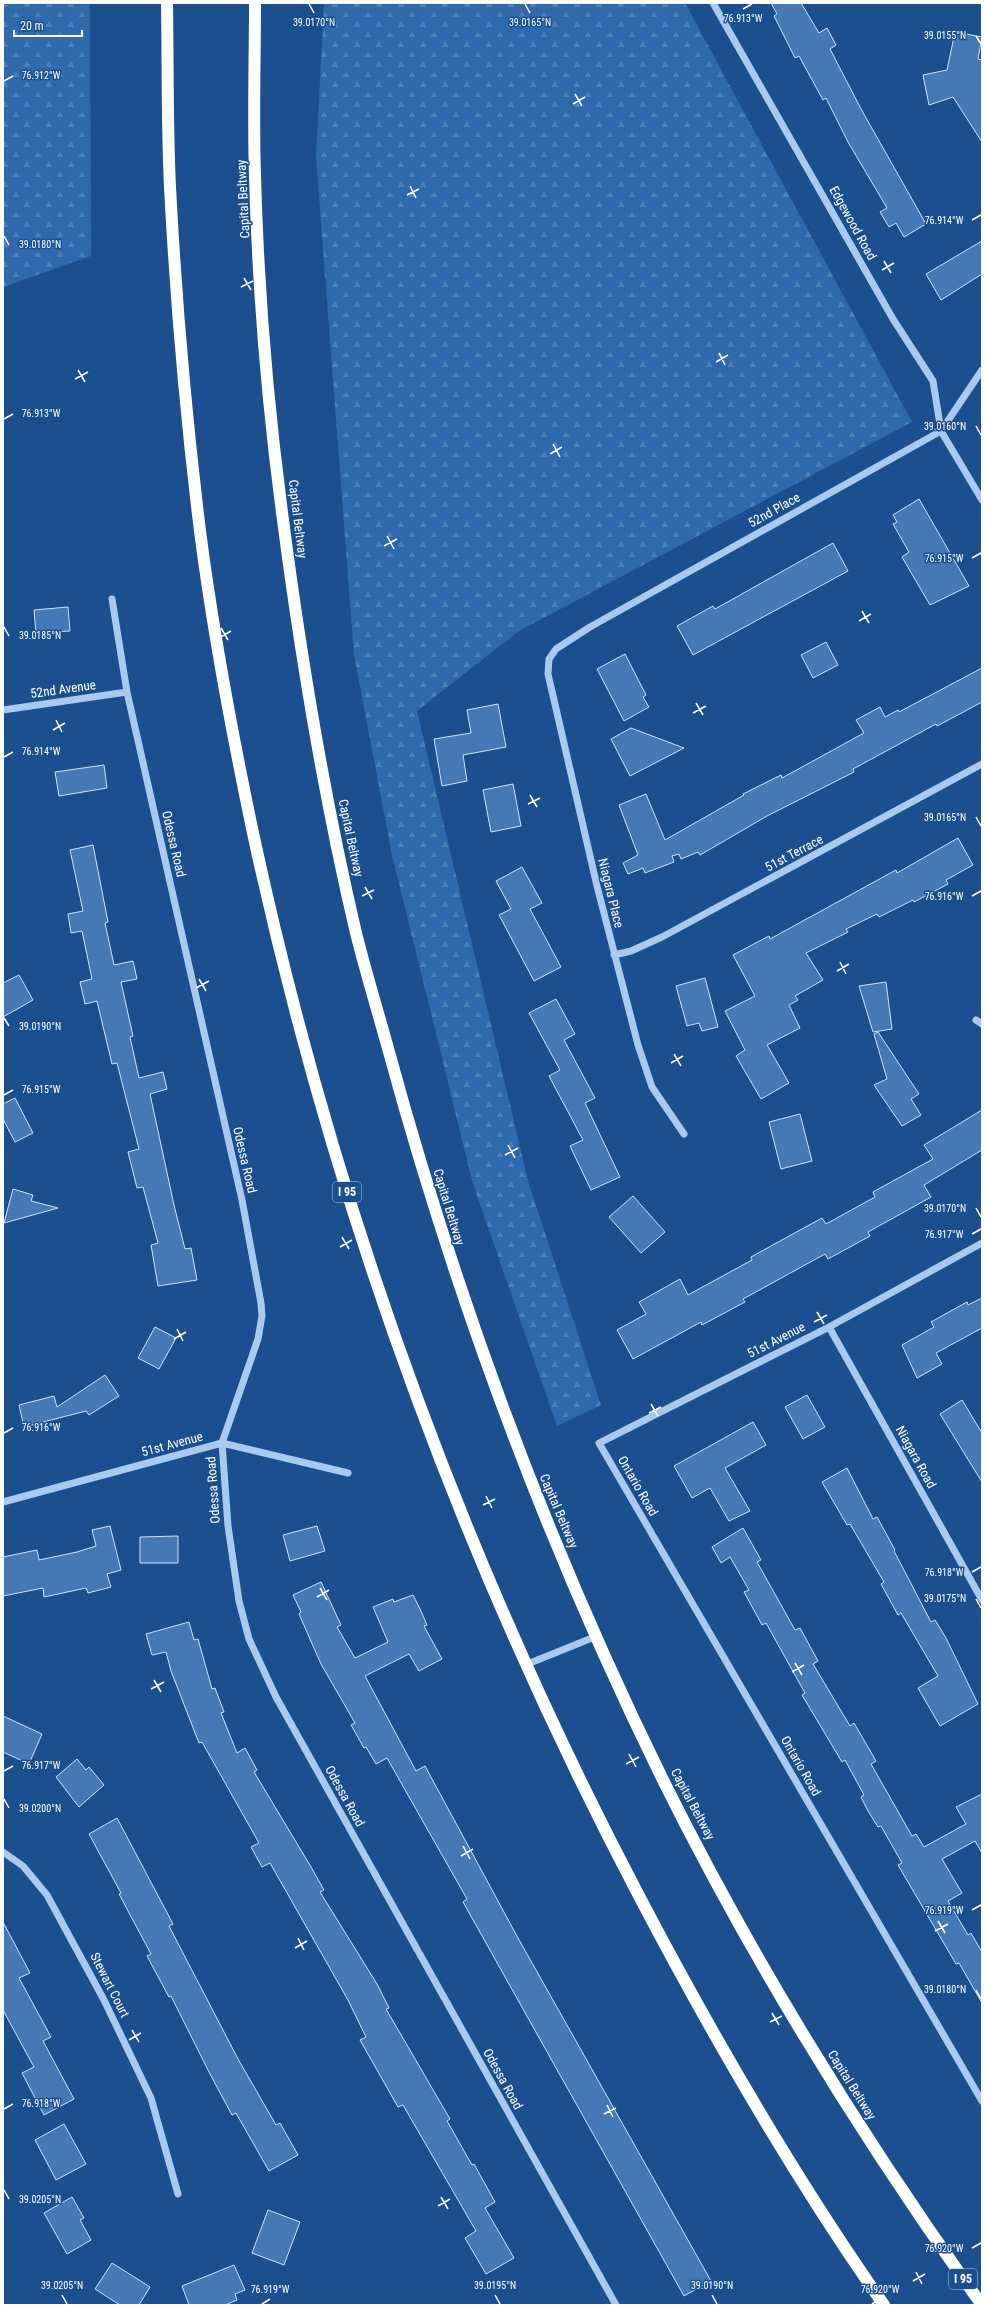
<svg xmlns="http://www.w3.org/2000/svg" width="985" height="2308" viewBox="0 0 985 2308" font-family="'Roboto Condensed',sans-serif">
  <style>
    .forest { fill: url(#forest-firs) }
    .building { fill: #4478b7; stroke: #cfe3fa }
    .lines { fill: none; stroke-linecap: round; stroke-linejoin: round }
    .minor { stroke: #a9c9ee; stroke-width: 7 }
    .highway { stroke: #fff; stroke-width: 12 }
    .ticks { fill: none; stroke: #fff; stroke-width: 1.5 }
    .labels { text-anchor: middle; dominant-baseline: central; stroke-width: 3; stroke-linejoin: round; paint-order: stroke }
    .shield { fill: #1b4f8f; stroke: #bbcadd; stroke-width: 1 }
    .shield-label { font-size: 12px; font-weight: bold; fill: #fff }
    .street-label { font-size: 13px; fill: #fff; stroke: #1b4f8f }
    .ticks-label { font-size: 10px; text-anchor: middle; fill: #fff; stroke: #1b4f8f; stroke-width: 3; stroke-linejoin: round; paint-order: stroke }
  </style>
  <defs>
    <pattern id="forest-firs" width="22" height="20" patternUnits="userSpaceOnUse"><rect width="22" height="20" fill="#2e69ad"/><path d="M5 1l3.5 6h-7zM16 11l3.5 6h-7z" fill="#4d80b9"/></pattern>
  </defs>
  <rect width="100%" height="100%" fill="#1b4f8f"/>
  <path class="forest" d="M 3,3 L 90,3 L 91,256 L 3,287 Z
    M 324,3 L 685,3 L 912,422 L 519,631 L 417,711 L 528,1181 L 601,1405 L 557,1426 L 473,1184 L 392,855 L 354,655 L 316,157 Z"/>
  <path class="building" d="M 771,3 L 801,3 L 819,33 L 827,28 L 836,45 L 830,49 L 861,109 L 926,224 L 904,237 L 896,223 L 889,227 L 880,212 L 887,208 L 848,142 L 826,98 L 823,100 L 799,56 L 795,58 L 774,16 L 777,14 Z
    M 955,32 L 982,37 L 978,59 L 982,60 L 982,142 L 953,97 L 929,105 L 923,75 L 947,70 Z
    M 982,241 L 982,274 L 941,300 L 926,274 Z
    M 919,499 L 969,586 L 930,605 L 902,557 L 909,552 L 893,524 L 897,522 L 893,515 Z
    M 833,543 L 848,571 L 693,655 L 677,626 L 713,606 L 715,609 Z
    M 68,607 L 70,631 L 36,633 L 34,610 Z
    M 826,642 L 838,665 L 813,678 L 801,655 Z
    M 625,654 L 646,695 L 643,697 L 649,707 L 624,721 L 597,669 Z
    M 982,668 L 982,702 L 937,726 L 936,724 L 853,769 L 854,772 L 767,816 L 700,855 L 698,852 L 681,859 L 679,854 L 672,856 L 674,862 L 645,873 L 643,868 L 628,874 L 623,863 L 638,855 L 619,805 L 646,794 L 665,840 L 744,795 L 743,794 L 781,775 L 782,778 L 864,733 L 856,720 L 880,707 L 885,717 L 898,710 L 899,712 Z
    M 498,704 L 506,747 L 463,755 L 467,781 L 442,786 L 434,739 L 471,733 L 467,710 Z
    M 631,728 L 684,748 L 630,776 L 611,739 Z
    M 104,765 L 107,788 L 59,796 L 55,772 Z
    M 513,784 L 521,826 L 491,832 L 483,790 Z
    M 958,838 L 973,865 L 946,880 L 948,884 L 914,902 L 913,900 L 879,917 L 877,914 L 846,929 L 848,932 L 806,953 L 823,980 L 795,996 L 798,1000 L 789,1005 L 800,1028 L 767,1045 L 789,1083 L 761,1099 L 736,1056 L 745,1050 L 725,1011 L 755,996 L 733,955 L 769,936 L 770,939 L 896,870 L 897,873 Z
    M 93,845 L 108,922 L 105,923 L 114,965 L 133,961 L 137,979 L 121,982 L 133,1036 L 130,1037 L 139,1078 L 163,1072 L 167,1089 L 150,1094 L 174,1205 L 185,1249 L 191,1248 L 197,1280 L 158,1286 L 151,1245 L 158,1243 L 143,1187 L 137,1188 L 128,1152 L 139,1149 L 117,1063 L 112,1064 L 97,1001 L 85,1004 L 80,982 L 92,979 L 82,931 L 71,933 L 68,914 L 83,911 L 70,850 Z
    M 522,867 L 542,903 L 530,909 L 561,967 L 534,981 L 499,915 L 511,909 L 496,881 Z
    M 19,975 L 33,1000 L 3,1017 L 3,983 Z
    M 705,978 L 718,1027 L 702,1031 L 699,1023 L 687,1026 L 676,986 Z
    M 886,982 L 892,1029 L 873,1032 L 859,986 Z
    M 556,999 L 575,1034 L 564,1040 L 595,1098 L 585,1103 L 620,1177 L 591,1190 L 570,1146 L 583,1140 L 549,1076 L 560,1070 L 529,1013 Z
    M 878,1032 L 919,1094 L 911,1099 L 921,1115 L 902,1126 L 874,1085 L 887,1079 L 874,1034 Z
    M 15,1098 L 33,1133 L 15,1142 L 3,1119 L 3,1104 Z
    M 982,1110 L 982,1150 L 924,1185 L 931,1197 L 868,1232 L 870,1236 L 828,1259 L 825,1254 L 743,1299 L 745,1302 L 702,1325 L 701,1322 L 633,1359 L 617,1330 L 646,1314 L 639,1302 L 680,1279 L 688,1295 L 752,1260 L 751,1257 L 822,1218 L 826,1224 L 875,1197 L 873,1192 L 933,1159 L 924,1145 Z
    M 800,1114 L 812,1161 L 781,1169 L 769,1122 Z
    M 13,1189 L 33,1195 L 31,1201 L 58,1208 L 4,1223 Z
    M 633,1196 L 665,1232 L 641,1253 L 609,1217 Z
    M 982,1298 L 982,1328 L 936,1353 L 942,1364 L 917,1378 L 902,1345 L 934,1327 L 931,1322 L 967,1302 L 968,1305 Z
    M 155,1327 L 176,1338 L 159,1369 L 138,1358 Z
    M 105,1375 L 119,1396 L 89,1415 L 86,1411 L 24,1427 L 19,1405 L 54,1396 L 57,1407 Z
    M 807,1395 L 825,1427 L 803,1439 L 785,1407 Z
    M 962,1400 L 982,1433 L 982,1482 L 940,1414 Z
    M 753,1422 L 766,1445 L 725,1468 L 750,1511 L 729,1521 L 710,1488 L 692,1498 L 674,1466 Z
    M 847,1468 L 873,1519 L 877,1517 L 895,1550 L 894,1551 L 931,1622 L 935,1620 L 946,1638 L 978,1704 L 940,1726 L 918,1688 L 938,1676 L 901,1613 L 898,1615 L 881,1584 L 884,1582 L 850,1524 L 847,1525 L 822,1482 Z
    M 110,1526 L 121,1570 L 107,1574 L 111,1587 L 88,1593 L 86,1588 L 44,1597 L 43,1588 L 3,1596 L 3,1557 L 37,1550 L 39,1560 L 77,1552 L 96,1546 L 92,1530 Z
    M 317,1526 L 325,1551 L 290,1561 L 283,1535 Z
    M 743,1528 L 761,1560 L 757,1562 L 795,1630 L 800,1628 L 818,1661 L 813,1664 L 850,1726 L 854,1723 L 876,1761 L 871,1764 L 912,1836 L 916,1834 L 924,1847 L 966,1824 L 956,1807 L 982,1794 L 982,1853 L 975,1841 L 942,1859 L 962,1893 L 948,1901 L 968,1935 L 971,1933 L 982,1952 L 982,2003 L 959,1963 L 956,1964 L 898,1865 L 902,1863 L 881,1826 L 878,1827 L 868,1811 L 861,1797 L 864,1795 L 845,1760 L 842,1762 L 802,1695 L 805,1693 L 766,1623 L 762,1625 L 744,1592 L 749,1590 L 730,1557 L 721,1563 L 712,1547 Z
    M 178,1536 L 178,1563 L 140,1563 L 140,1537 Z
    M 321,1582 L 341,1625 L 337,1627 L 355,1658 L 388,1642 L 373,1607 L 393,1599 L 394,1602 L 413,1595 L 420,1609 L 427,1625 L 424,1626 L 442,1659 L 419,1671 L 409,1654 L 365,1676 L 416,1771 L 425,1766 L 518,1938 L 711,2281 L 684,2296 L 463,1902 L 467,1899 L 387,1758 L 376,1764 L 366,1747 L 364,1748 L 351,1725 L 355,1723 L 321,1664 L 299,1614 L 301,1612 L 293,1595 Z
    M 189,1622 L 194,1640 L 198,1639 L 212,1689 L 215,1688 L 224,1712 L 221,1713 L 237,1753 L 245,1748 L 257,1770 L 254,1772 L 311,1867 L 324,1890 L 320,1892 L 377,1984 L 389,2008 L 386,2009 L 450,2119 L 447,2121 L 472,2165 L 474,2164 L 495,2202 L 485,2208 L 514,2258 L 486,2274 L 465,2238 L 476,2231 L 403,2105 L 398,2107 L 360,2040 L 366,2037 L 348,2000 L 270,1863 L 262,1867 L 251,1847 L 259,1843 L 202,1742 L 199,1743 L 171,1671 L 166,1652 L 152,1655 L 146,1634 Z
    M 3,1716 L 42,1734 L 29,1764 L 3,1752 Z
    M 77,1759 L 86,1770 L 89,1767 L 104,1785 L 79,1807 L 56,1777 Z
    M 117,1818 L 173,1924 L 169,1926 L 238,2059 L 276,2125 L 280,2123 L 298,2155 L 269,2171 L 236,2113 L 232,2115 L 210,2074 L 171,1996 L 169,1997 L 147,1956 L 151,1954 L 119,1894 L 121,1893 L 89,1834 Z
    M 3,1922 L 30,1973 L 19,1978 L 51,2037 L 43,2041 L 74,2099 L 44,2115 L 22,2073 L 34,2067 L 3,2010 Z
    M 64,2124 L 86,2164 L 56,2180 L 35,2140 Z
    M 72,2197 L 84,2218 L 80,2220 L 91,2240 L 67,2254 L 44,2213 Z
    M 268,2210 L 300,2222 L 284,2265 L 252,2253 Z
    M 112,2263 L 150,2287 L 139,2305 L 120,2305 L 95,2289 Z
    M 234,2265 L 245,2290 L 235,2294 L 237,2300 L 225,2305 L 189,2305 L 182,2286 Z"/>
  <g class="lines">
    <path class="minor" d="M 713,3 L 893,319 L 933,381 L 941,431 L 982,500
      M 112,599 L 127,692 L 242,1200 L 261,1303 L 262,1316 L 258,1339 L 222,1443 L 228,1526 L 239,1601 L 249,1639 L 276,1697 L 616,2305
      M 3,710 L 127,692
      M 614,955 L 631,951 L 662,937 L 982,764
      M 976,1020 L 982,1024
      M 684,1134 L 652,1087 L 638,1045 L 597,886 L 548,674 L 549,659 L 556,649 L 590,627 L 941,431 L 982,370
      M 982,1243 L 829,1327 L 599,1443 L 982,2101
      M 829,1327 L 982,1600
      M 3,1502 L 222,1443 L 348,1473
      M 525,1665 L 597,1636
      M 3,1852 L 23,1866 L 47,1895 L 104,2000 L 151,2098 L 178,2194"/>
    <path class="highway" d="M 167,3 C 168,64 167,126 170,187 C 176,302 186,417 200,531 C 213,632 232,733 253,833 C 333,1205 461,1557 638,1894 C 712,2035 792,2174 884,2305
      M 255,3 C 255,60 253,118 255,176 C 258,288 268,408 283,520 C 301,658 324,797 356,933 C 366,973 378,1012 389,1052 C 457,1301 548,1546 662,1778 C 753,1961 863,2139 982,2305"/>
  </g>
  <path class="ticks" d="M 309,4 L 314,13M 525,4 L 530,13M 743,9 L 752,4M 976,36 L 981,44M 4,81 L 13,76M 575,94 L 582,106M 573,104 L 585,97M 410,186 L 416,198M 407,195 L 419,189M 972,220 L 981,215M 4,236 L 9,245M 884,261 L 891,273M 882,270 L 894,263M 244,278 L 251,290M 241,287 L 253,281M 719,353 L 725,365M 716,362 L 728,355M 78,370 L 85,382M 75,379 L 88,372M 4,419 L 13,414M 976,426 L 981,435M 553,444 L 560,457M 550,454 L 562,447M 387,536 L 394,549M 384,546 L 397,539M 972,558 L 981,553M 862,611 L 869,623M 859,621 L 871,614M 4,627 L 9,636M 221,628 L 228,640M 219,638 L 231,631M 696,703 L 703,715M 693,713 L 706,706M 56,720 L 62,732M 53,730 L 65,723M 4,757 L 13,752M 530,795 L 537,807M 528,804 L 540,798M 976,817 L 981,826M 365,887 L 372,899M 362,896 L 374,890M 972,896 L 981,891M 840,962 L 846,974M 837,971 L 849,964M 199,979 L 206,991M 196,988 L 209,981M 4,1018 L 9,1026M 674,1054 L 681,1066M 671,1063 L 683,1056M 4,1095 L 13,1090M 508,1145 L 515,1158M 505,1155 L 518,1148M 976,1208 L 981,1217M 972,1234 L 981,1229M 342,1237 L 349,1249M 340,1247 L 352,1240M 817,1312 L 824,1324M 814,1322 L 827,1315M 177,1329 L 183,1341M 174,1339 L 186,1332M 651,1404 L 658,1416M 649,1413 L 661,1407M 4,1433 L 13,1428M 486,1496 L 492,1508M 483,1505 L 495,1499M 972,1572 L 981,1567M 320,1588 L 327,1600M 317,1597 L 329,1590M 976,1599 L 981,1608M 795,1663 L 802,1675M 792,1672 L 804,1665M 154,1680 L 161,1692M 151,1689 L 164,1682M 629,1754 L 636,1767M 626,1764 L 639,1757M 4,1771 L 13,1766M 4,1799 L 9,1808M 463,1846 L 470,1859M 461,1856 L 473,1849M 972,1910 L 981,1905M 938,1921 L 945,1933M 935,1931 L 948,1924M 298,1938 L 304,1950M 295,1948 L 307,1941M 976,1990 L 981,1999M 772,2013 L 779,2025M 770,2022 L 782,2016M 132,2030 L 139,2042M 129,2040 L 141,2033M 607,2105 L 613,2117M 4,2109 L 13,2104M 604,2114 L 616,2108M 4,2190 L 9,2199M 441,2197 L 448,2209M 438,2206 L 450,2199M 972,2248 L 981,2243M 916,2272 L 922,2284M 913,2281 L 925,2274M 62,2295 L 67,2304M 495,2295 L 500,2304M 712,2295 L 717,2304M 262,2304 L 270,2299M 872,2304 L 880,2299"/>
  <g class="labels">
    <g class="shield">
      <rect x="333" y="1182" width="28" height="20" rx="3"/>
      <rect x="949" y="2269" width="28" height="20" rx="3"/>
    </g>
    <g class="shield-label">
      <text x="347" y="1192">I 95</text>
      <text x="963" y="2279">I 95</text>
    </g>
    <g class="street-label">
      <text transform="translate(243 199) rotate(-93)">Capital Beltway</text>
      <text transform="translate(853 223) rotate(61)">Edgewood Road</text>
      <text transform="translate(774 510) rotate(-29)">52nd Place</text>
      <text transform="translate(298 519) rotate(83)">Capital Beltway</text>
      <text transform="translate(63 689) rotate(-8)">52nd Avenue</text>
      <text transform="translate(351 838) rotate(78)">Capital Beltway</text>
      <text transform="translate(174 844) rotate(77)">Odessa Road</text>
      <text transform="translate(794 853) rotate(-28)">51st Terrace</text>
      <text transform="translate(611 893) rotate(76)">Niagara Place</text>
      <text transform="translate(245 1160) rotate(77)">Odessa Road</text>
      <text transform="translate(449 1207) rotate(73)">Capital Beltway</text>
      <text transform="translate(776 1340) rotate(-27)">51st Avenue</text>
      <text transform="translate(172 1444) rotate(-15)">51st Avenue</text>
      <text transform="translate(916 1457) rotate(61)">Niagara Road</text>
      <text transform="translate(638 1486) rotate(60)">Ontario Road</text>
      <text transform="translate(213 1490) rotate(-94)">Odessa Road</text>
      <text transform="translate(559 1511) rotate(67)">Capital Beltway</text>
      <text transform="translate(801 1766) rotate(60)">Ontario Road</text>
      <text transform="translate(345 1796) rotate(61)">Odessa Road</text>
      <text transform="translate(693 1804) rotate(62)">Capital Beltway</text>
      <text transform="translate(110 1985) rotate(63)">Stewart Court</text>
      <text transform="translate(503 2079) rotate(61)">Odessa Road</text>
      <text transform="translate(852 2085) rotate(58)">Capital Beltway</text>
    </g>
  </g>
  <g class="ticks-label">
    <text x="743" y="22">76.913°W</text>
    <text x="314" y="26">39.0170°N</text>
    <text x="530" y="26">39.0165°N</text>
    <text x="945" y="39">39.0155°N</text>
    <text x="41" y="79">76.912°W</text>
    <text x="944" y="224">76.914°W</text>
    <text x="40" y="248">39.0180°N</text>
    <text x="41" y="417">76.913°W</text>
    <text x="945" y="430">39.0160°N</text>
    <text x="944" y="562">76.915°W</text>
    <text x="40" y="639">39.0185°N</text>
    <text x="41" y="755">76.914°W</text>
    <text x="945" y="821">39.0165°N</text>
    <text x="944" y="900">76.916°W</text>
    <text x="40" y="1030">39.0190°N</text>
    <text x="41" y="1093">76.915°W</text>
    <text x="945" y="1212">39.0170°N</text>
    <text x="944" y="1238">76.917°W</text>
    <text x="41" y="1431">76.916°W</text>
    <text x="944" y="1576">76.918°W</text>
    <text x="945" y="1602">39.0175°N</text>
    <text x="41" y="1769">76.917°W</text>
    <text x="40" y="1812">39.0200°N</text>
    <text x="944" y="1914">76.919°W</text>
    <text x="945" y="1993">39.0180°N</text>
    <text x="41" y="2107">76.918°W</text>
    <text x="40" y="2203">39.0205°N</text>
    <text x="944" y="2252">76.920°W</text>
    <text x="62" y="2289">39.0205°N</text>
    <text x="495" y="2289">39.0195°N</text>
    <text x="712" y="2289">39.0190°N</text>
    <text x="270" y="2293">76.919°W</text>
    <text x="880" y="2293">76.920°W</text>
  </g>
  <rect width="985" height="2308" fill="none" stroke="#ffffff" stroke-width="8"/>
  <path d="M14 30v6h68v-6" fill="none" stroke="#ffffff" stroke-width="2"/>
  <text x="20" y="30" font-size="12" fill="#ffffff" stroke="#1b4f8f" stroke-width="3" paint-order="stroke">20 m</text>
</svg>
